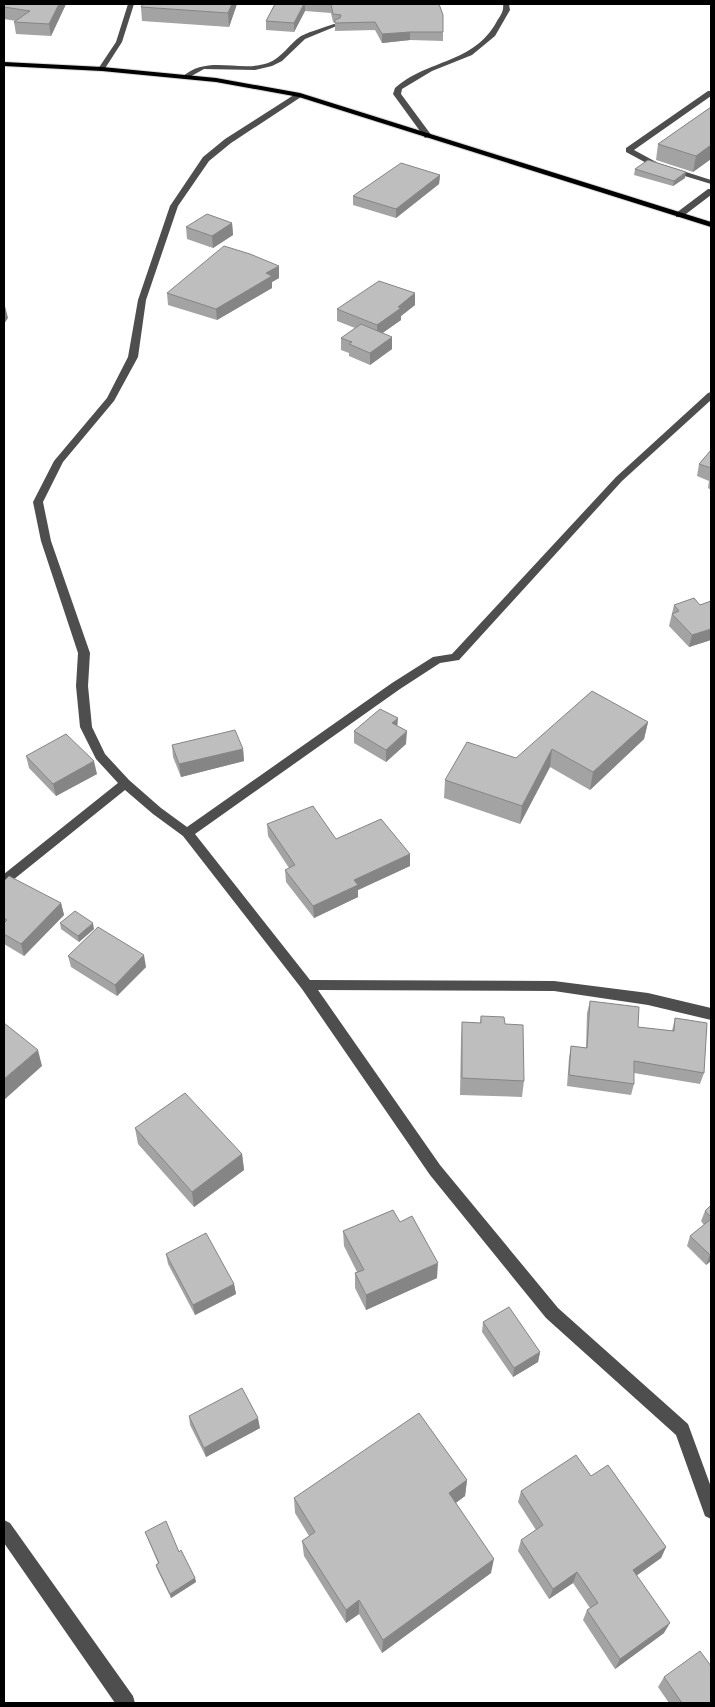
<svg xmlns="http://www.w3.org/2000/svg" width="715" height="1707" viewBox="0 0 715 1707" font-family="'Titillium Web',sans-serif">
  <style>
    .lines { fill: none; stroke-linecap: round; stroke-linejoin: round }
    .major-casing { stroke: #dbdbdb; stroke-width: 2 }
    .minor { fill: #4e4e4e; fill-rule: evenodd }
    .major { fill: #000; fill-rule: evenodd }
    .wall { fill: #a3a3a3 }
    .shaded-wall { fill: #858585 }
    .building { fill: #bebebe; stroke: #858585 }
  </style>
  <rect width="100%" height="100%" fill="#fff"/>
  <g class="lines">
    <g class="major-casing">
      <path id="major" d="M 4,62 L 102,67 L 216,78 L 300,93 L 711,222 L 711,227 L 299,97 L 216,82 L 102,71 L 4,66 Z"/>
    </g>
    <path class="minor" d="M 128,4 L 134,4 L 122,42 L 104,70 L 100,70 L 98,69 L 116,42 Z
      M 503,4 L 509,4 L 510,10 L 495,36 L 472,55 L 432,71 L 402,89 L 401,94 L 432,136 L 425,138 L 393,94 L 395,88 C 428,59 474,64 497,21 C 501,15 504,11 503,4 Z
      M 334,24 L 339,25 L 305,39 L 282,61 L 272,66 L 255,70 L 204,69 L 188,78 L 182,77 C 208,54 239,73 268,63 C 282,58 289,44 301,36 C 311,31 323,28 334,24 Z
      M 708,91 L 711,91 L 711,96 L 634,150 L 658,163 L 711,180 L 711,184 L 652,166 L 626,152 L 626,148 Z
      M 297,93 L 304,95 L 231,143 L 209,161 L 178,206 L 146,300 L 138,357 L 114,401 L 63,462 L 43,502 L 51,541 L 90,653 L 88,686 L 92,727 L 105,754 L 129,780 L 161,808 L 187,827 L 392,683 L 433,657 L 452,654 L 616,477 L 708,393 L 711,392 L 711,400 L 622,481 L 459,660 L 440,663 L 400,689 L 195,834 L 310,980 L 554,981 L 648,993 L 711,1008 L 711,1020 L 648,1005 L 554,991 L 318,990 L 440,1165 L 558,1308 L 688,1424 L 711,1487 L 711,1519 L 705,1516 L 676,1435 L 546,1318 L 430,1175 L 302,989 L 183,836 L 153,814 L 125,790 L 8,884 L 4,886 L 4,874 L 118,783 L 96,759 L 80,727 L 76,686 L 78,653 L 41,541 L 33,502 L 54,461 L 107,398 L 128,357 L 138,300 L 170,206 L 203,157 L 225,139 Z
      M 708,189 L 711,189 L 711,195 L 682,217 L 676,217 L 676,213 Z
      M 4,1520 L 10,1523 L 133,1696 L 135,1703 L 115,1703 L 4,1543 Z"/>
    <use href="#major" class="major"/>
  </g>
  <path class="wall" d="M 4,4 L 66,4 L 51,36 L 16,34 L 14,22 L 16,21 L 4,19 Z
    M 143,4 L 237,4 L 229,27 L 142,21 L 141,7 Z
    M 275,4 L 439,4 L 443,15 L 443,41 L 410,40 L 382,43 L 375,30 L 335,31 L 335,23 L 333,22 L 331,13 L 305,11 L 294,32 L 266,30 L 266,21 Z
    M 711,107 L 711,159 L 693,172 L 656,160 L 658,144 Z
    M 635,169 L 685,178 L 673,186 L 634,175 Z
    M 440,175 L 439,184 L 396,218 L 353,205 L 353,196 Z
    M 232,223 L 233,235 L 213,248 L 187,239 L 186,227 Z
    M 279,266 L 279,278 L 272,282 L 272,288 L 217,320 L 168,305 L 167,293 Z
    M 415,293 L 415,305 L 401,316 L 401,320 L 382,333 L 392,349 L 370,365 L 349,356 L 349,353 L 341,350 L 341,338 L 355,328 L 337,321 L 337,309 Z
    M 711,450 L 711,490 L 708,488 L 709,481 L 697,476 L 699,464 Z
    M 711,601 L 711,640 L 689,647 L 669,626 L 674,605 L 700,605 Z
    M 648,722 L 644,739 L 590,790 L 550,767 L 520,824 L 444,798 L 445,780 L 516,758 Z
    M 398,726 L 406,744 L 386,762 L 354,743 L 354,731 Z
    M 172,745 L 243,749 L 244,761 L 181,777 L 173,757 Z
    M 26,756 L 97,774 L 56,796 L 29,768 Z
    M 267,824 L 336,839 L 410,854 L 410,866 L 358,890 L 358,897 L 314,918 L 286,882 L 285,870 L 289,868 L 268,836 Z
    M 4,881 L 61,903 L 64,915 L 24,956 L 4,944 Z
    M 60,923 L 94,929 L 79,942 L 61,929 Z
    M 68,956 L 146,967 L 117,996 L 71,967 Z
    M 590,1001 L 638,1027 L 672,1031 L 675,1018 L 704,1073 L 700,1084 L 634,1073 L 634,1084 L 631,1095 L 567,1086 L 569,1058 L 571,1046 L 586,1048 L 587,1013 Z
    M 481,1016 L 505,1024 L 524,1081 L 522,1097 L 460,1095 L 461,1039 L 462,1022 L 480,1023 Z
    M 135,1128 L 242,1154 L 244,1170 L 194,1207 L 138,1144 Z
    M 711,1205 L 711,1261 L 706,1265 L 687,1246 L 690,1236 L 704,1225 L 701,1221 L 705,1211 Z
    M 400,1222 L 437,1278 L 366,1310 L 355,1288 L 355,1273 L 357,1272 L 344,1246 L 343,1231 Z
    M 166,1254 L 234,1284 L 236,1294 L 195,1315 L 168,1264 Z
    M 483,1322 L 540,1352 L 538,1362 L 513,1377 L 482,1332 Z
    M 189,1416 L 260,1428 L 206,1457 L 190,1425 Z
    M 591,1476 L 666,1547 L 661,1558 L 637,1575 L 664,1633 L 615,1669 L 583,1620 L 587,1610 L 590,1608 L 573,1583 L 549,1599 L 518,1551 L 521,1540 L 536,1530 L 518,1502 L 521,1491 Z
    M 467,1480 L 465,1496 L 456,1503 L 491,1573 L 382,1653 L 359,1614 L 346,1623 L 304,1556 L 302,1541 L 309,1536 L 295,1513 L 294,1498 Z
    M 145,1532 L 179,1552 L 195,1578 L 196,1582 L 171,1598 L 157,1569 L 156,1565 L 158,1563 Z
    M 664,1677 L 711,1703 L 669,1703 L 658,1687 Z"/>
  <path class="shaded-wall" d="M 59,4 L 66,4 L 51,36 L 49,24 Z
    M 232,4 L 237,4 L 229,27 L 228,13 Z
    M 304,4 L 305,4 L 305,11 L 294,32 L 294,23 Z
    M 410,32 L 410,40 L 382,43 L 382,34 Z
    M 711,145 L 711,159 L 693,172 L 696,156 Z
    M 686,172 L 685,178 L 673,186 L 674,181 Z
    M 440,175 L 439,184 L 396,218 L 396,209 Z
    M 232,223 L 233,235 L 213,248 L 212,236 Z
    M 279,266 L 279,278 L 272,282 L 272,288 L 217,320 L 216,309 L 266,273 Z
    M 415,293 L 415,305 L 401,316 L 401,320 L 377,337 L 377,325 L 398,307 Z
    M 5,306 L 8,318 L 4,324 L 4,309 Z
    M 392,337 L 392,349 L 370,365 L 370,353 Z
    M 711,629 L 711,640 L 689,647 L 692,635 Z
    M 398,718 L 397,731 L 392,723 Z
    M 648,722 L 644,739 L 590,790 L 593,772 Z
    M 407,731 L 406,744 L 386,762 L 386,750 Z
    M 243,749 L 244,761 L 181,777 L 179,764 Z
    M 552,749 L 550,767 L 520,824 L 522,806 Z
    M 94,761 L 97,774 L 56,796 L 53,784 Z
    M 410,854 L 410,866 L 358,890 L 358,897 L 314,918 L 313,906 L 354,880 Z
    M 61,903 L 64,915 L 24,956 L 21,944 Z
    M 93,923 L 94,929 L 79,942 L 78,936 Z
    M 144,955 L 146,967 L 117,996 L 115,985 Z
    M 38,1050 L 42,1066 L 4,1100 L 4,1079 Z
    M 242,1154 L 244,1170 L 194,1207 L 192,1192 Z
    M 711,1254 L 711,1261 L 706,1265 L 710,1255 Z
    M 438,1263 L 437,1278 L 366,1310 L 366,1295 Z
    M 234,1284 L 236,1294 L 195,1315 L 193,1305 Z
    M 540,1352 L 538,1362 L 513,1377 L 514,1368 Z
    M 258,1418 L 260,1428 L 206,1457 L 204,1448 Z
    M 467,1480 L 465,1496 L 447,1509 L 449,1493 Z
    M 666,1547 L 661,1558 L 629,1581 L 633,1570 Z
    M 494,1559 L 491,1573 L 382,1653 L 383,1640 Z
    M 577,1572 L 573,1583 L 549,1599 L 553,1589 Z
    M 195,1578 L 196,1582 L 171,1598 L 170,1594 Z
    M 359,1600 L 359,1614 L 346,1623 L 346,1610 Z
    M 670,1623 L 664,1633 L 615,1669 L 620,1659 Z"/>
  <path class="building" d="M 4,4 L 59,4 L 49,24 L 14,22 L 30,11 L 4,7 Z
    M 143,4 L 232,4 L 228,13 L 141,7 Z
    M 275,4 L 304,4 L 294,23 L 266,21 Z
    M 324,4 L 439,4 L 443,15 L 443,32 L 410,32 L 382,34 L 375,22 L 335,23 L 335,20 L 340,18 L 341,15 L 333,14 L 331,4 Z
    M 711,107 L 711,145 L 696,156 L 658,144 Z
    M 648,160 L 686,172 L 674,181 L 635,169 Z
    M 401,163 L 440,175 L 396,209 L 353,196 Z
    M 207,214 L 232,223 L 212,236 L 186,227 Z
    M 224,246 L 250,254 L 279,266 L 266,273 L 272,276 L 216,309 L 167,293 Z
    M 379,281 L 415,293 L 398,307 L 401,308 L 377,325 L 337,309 Z
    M 361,324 L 392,337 L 370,353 L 349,344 L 352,342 L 341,338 Z
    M 711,450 L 711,468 L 699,464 Z
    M 694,598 L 700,605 L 711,601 L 711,629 L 692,635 L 672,614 L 679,611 L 674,605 Z
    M 592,691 L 648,722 L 593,772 L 552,749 L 522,806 L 445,780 L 467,742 L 516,758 Z
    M 380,709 L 398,718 L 392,723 L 407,731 L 386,750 L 354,731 Z
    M 235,730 L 243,749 L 179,764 L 172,745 Z
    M 66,734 L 94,761 L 53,784 L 26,756 Z
    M 313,806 L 336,839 L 381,819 L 410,854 L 354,880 L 358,885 L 313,906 L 285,870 L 295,865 L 267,824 Z
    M 9,876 L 61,903 L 21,944 L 4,934 L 4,923 L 7,920 L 4,918 L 4,881 Z
    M 75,911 L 93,923 L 78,936 L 60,923 Z
    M 98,927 L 144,955 L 115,985 L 68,956 Z
    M 590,1001 L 639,1007 L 638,1027 L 674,1031 L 675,1018 L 707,1023 L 704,1073 L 634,1061 L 634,1084 L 569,1075 L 571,1046 L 587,1048 Z
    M 481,1016 L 504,1017 L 505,1024 L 523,1025 L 524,1081 L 462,1078 L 462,1022 L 481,1023 Z
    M 4,1023 L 38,1050 L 4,1079 Z
    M 185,1093 L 242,1154 L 192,1192 L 135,1128 Z
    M 711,1205 L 711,1217 L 705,1211 Z
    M 393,1210 L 400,1222 L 412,1216 L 438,1263 L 366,1295 L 355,1273 L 364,1270 L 343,1231 Z
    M 711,1219 L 711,1254 L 710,1255 L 690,1236 Z
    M 206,1233 L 234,1284 L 193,1305 L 166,1254 Z
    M 509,1307 L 540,1352 L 514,1368 L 483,1322 Z
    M 242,1388 L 258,1418 L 204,1448 L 189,1416 Z
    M 419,1413 L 467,1480 L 449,1493 L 494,1559 L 383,1640 L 359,1600 L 346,1610 L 302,1541 L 315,1532 L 294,1498 Z
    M 576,1455 L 591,1476 L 608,1465 L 666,1547 L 633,1570 L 670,1623 L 620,1659 L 587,1610 L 598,1603 L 577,1572 L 553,1589 L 521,1540 L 543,1525 L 521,1491 Z
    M 166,1521 L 179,1552 L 181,1550 L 195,1578 L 170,1594 L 156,1565 L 159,1563 L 145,1532 Z
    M 700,1651 L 711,1666 L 711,1703 L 682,1703 L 664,1677 Z"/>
  <rect width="715" height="1707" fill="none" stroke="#000000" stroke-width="10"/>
</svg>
